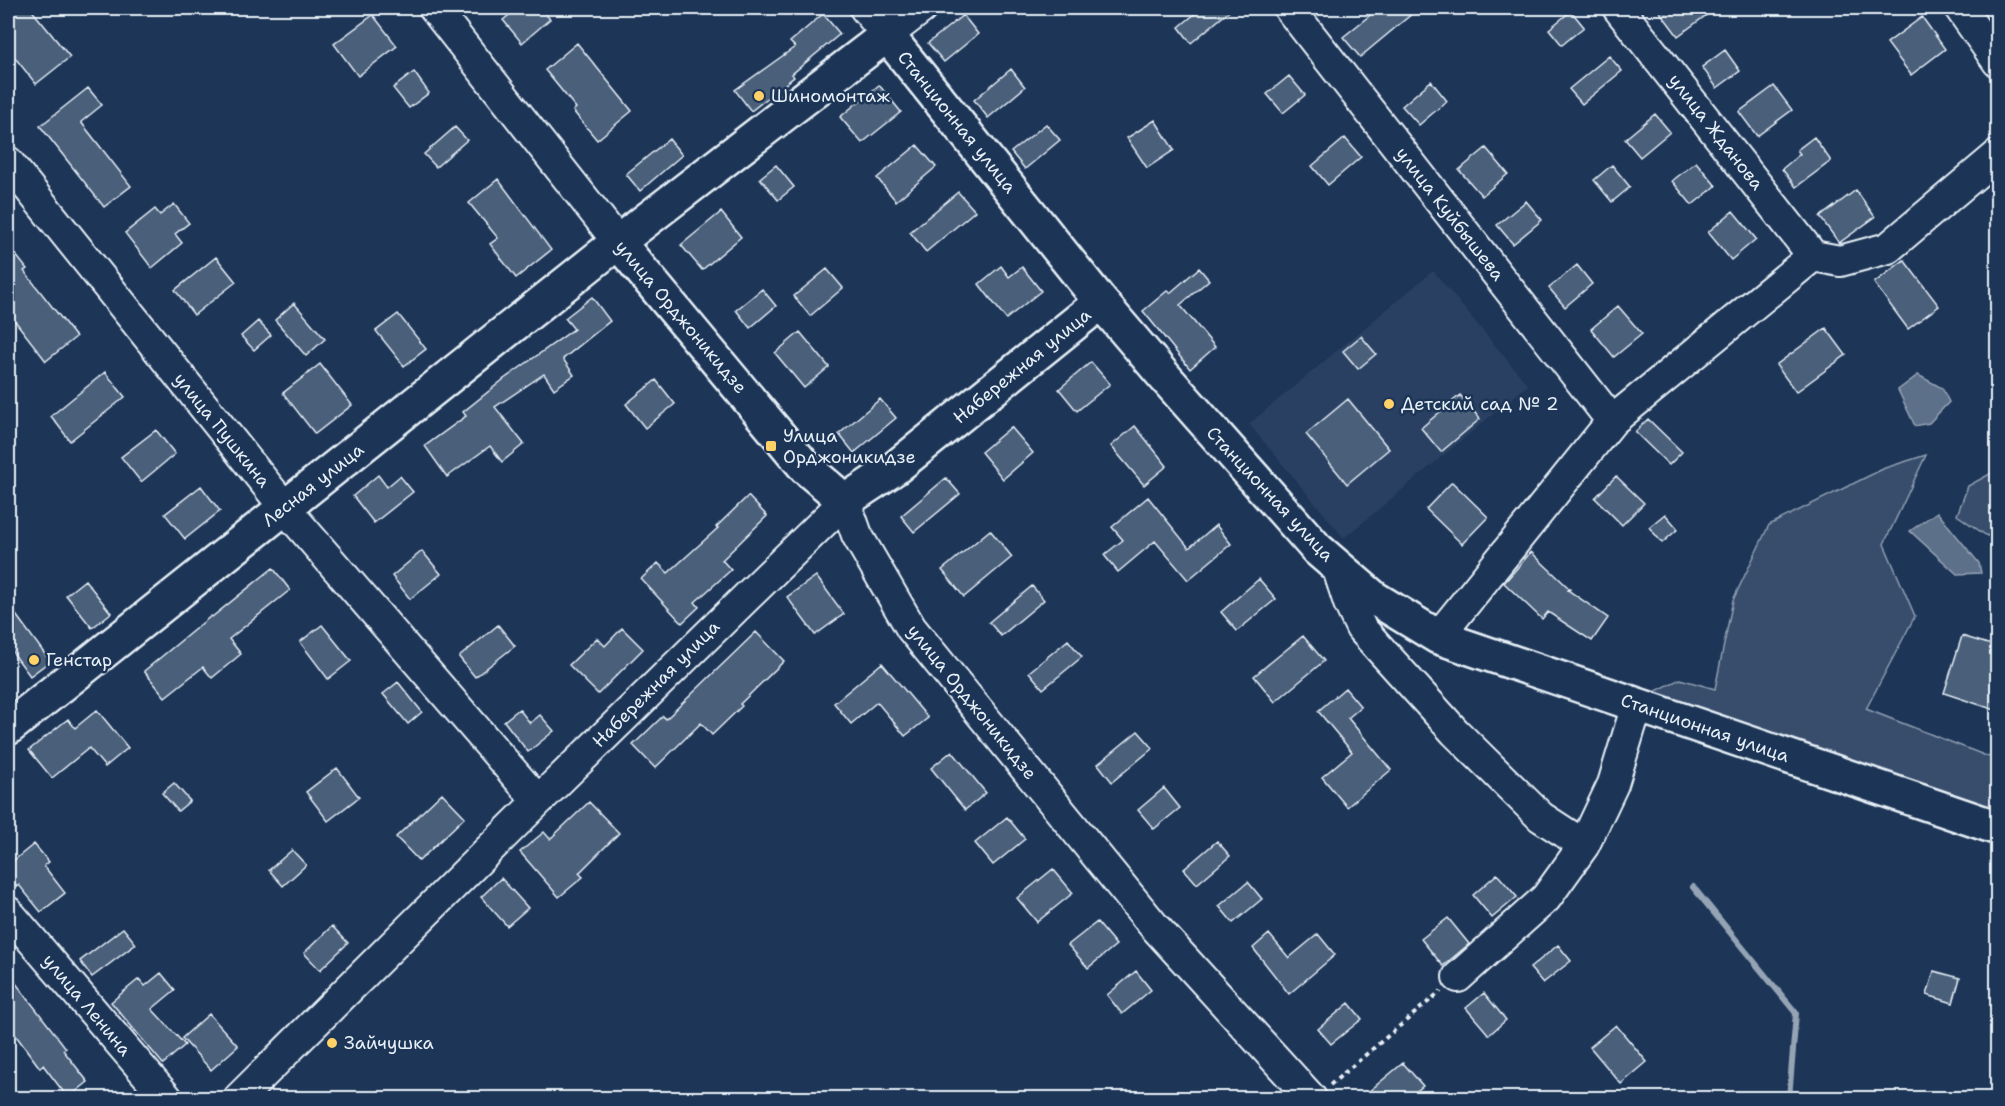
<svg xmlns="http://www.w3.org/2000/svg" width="2005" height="1106" viewBox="0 0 2005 1106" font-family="'Shantell Sans',sans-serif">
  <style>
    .built { fill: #2a4162 }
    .green { fill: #374d6c; stroke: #909fb2; stroke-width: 1.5 }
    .water { fill: #5d7089; stroke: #95a4b5; stroke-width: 1.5 }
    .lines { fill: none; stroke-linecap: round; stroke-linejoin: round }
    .stream { stroke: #95a4b5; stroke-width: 6 }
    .building { fill: #495e7a; stroke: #e8f1f8; stroke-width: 1.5 }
    .minor-casing { stroke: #e8f1f8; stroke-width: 34 }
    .major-casing { stroke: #e8f1f8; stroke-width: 38 }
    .path { stroke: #e8f1f8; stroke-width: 4; stroke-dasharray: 4.5 4.5; stroke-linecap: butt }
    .minor { stroke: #1d3557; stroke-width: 30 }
    .major { stroke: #1d3557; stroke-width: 33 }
    .poi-dot { fill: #ffd166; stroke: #1d3557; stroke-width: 2 }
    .labels { text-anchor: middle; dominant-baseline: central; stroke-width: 5; stroke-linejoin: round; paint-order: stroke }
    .poi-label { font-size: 18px; fill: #e8f1f8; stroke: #1d3557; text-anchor: start }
    .street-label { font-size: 18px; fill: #e8f1f8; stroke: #1d3557 }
  </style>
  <rect width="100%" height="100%" fill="#1d3557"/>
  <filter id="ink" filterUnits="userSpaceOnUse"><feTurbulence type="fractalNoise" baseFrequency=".0167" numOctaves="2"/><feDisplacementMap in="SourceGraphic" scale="12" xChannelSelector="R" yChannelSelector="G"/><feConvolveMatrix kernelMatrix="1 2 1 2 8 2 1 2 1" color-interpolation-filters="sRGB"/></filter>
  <g filter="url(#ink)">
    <path class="built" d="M 1433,271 L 1528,385 L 1344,538 L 1249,424 Z"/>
    <path class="green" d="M 1926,455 L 1884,544 L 1915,616 L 1866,709 L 1997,760 L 1997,814 L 1650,694 L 1680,679 L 1715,689 L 1733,600 L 1769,525 L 1885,468 Z
      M 1997,470 L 1997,530 L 1987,536 L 1957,515 L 1968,486 Z"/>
    <path class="water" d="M 1918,375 L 1942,388 L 1949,402 L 1929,423 L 1915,426 L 1898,390 Z
      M 1937,512 L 1979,563 L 1981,573 L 1957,574 L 1910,531 Z"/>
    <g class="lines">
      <path class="stream" d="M 1693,887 L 1796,1013 L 1789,1098"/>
    </g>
    <path class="building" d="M 8,8 L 30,8 L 70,57 L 36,84 L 8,49 Z
      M 518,8 L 540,8 L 550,19 L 522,43 L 503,20 Z
      M 1202,8 L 1233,8 L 1191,43 L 1179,27 Z
      M 1379,8 L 1419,8 L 1360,57 L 1343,37 Z
      M 1657,8 L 1716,8 L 1678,36 Z
      M 1571,11 L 1584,27 L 1562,45 L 1549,29 Z
      M 823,14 L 840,34 L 792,74 L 794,77 L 751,111 L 735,90 L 795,47 L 790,42 Z
      M 373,15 L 397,46 L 358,76 L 334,44 Z
      M 963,15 L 978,34 L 944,62 L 928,43 Z
      M 1922,17 L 1945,49 L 1911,75 L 1887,43 Z
      M 577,43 L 632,111 L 597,140 L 573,111 L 576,108 L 545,70 Z
      M 1725,50 L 1740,71 L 1717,88 L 1702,67 Z
      M 1609,56 L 1622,71 L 1582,104 L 1569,89 Z
      M 1011,69 L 1025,87 L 988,118 L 974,100 Z
      M 414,72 L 429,93 L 409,108 L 393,88 Z
      M 1289,76 L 1305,95 L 1283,113 L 1267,94 Z
      M 1431,81 L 1447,101 L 1419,125 L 1402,106 Z
      M 879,85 L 901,112 L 862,143 L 840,117 Z
      M 1774,86 L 1792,110 L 1757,136 L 1739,112 Z
      M 88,88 L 102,105 L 81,122 L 131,186 L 104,207 L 40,126 Z
      M 1655,114 L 1670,132 L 1640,157 L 1625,139 Z
      M 1155,120 L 1174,150 L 1147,168 L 1127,138 Z
      M 1046,124 L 1060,140 L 1025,169 L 1011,152 Z
      M 455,127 L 467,140 L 436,167 L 424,154 Z
      M 1814,137 L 1831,161 L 1796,187 L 1782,169 L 1800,154 L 1797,150 Z
      M 1345,138 L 1361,157 L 1328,185 L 1312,166 Z
      M 669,139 L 682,155 L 640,191 L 626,174 Z
      M 917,145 L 936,167 L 896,201 L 877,178 Z
      M 1486,148 L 1508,174 L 1482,196 L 1459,170 Z
      M 1696,162 L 1716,186 L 1692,205 L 1672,181 Z
      M 776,165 L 794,187 L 778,200 L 760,178 Z
      M 1612,165 L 1630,187 L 1612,202 L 1594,180 Z
      M 498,179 L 551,250 L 516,278 L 490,244 L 498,238 L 469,203 Z
      M 1856,190 L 1875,217 L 1839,243 L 1820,217 Z
      M 958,192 L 975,211 L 926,252 L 910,232 Z
      M 1526,201 L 1542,220 L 1513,244 L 1497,225 Z
      M 174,204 L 189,223 L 175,234 L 182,243 L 152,268 L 125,233 L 155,209 L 160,215 Z
      M 1733,211 L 1756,239 L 1731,260 L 1708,232 Z
      M 721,212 L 741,237 L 702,270 L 681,245 Z
      M 8,245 L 27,269 L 24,271 L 76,337 L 46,361 L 8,312 Z
      M 216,257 L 236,282 L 194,315 L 175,290 Z
      M 1904,260 L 1939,306 L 1908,329 L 1874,283 Z
      M 1577,265 L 1592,284 L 1565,307 L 1549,288 Z
      M 1001,266 L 1009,277 L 1022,267 L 1041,291 L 1006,319 L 979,284 Z
      M 1199,268 L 1209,280 L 1180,305 L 1215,347 L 1190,369 L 1143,311 L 1168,290 L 1170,293 Z
      M 827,269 L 843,288 L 810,316 L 794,296 Z
      M 762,289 L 776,306 L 750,328 L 736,310 Z
      M 592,297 L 610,321 L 563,359 L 574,375 L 554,389 L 544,374 L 495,407 L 524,444 L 502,462 L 490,446 L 447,477 L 425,446 L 466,416 L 463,412 L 504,379 L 574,329 L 565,318 Z
      M 294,303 L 325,339 L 306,356 L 275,320 Z
      M 1618,306 L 1642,334 L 1614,357 L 1591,329 Z
      M 398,314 L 426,349 L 404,366 L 376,331 Z
      M 258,321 L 271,335 L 254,350 L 241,336 Z
      M 1826,328 L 1846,355 L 1796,392 L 1776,365 Z
      M 800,332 L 829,367 L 804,388 L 775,353 Z
      M 1361,336 L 1376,354 L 1358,369 L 1343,351 Z
      M 1091,362 L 1110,384 L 1077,411 L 1059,389 Z
      M 320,364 L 352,405 L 315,434 L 283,393 Z
      M 105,372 L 125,397 L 70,441 L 51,416 Z
      M 656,380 L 675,404 L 645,428 L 626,404 Z
      M 1460,395 L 1480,419 L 1441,452 L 1421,428 Z
      M 880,399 L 896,418 L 854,453 L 839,434 Z
      M 1348,399 L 1389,449 L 1347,484 L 1306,434 Z
      M 1648,419 L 1682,452 L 1669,465 L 1635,432 Z
      M 1135,426 L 1167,466 L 1144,485 L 1111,446 Z
      M 1011,427 L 1033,453 L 1003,479 L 981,452 Z
      M 156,430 L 175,454 L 141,482 L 121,457 Z
      M 378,475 L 387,487 L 400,476 L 413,492 L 374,523 L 353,496 Z
      M 1616,476 L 1644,503 L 1622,525 L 1595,498 Z
      M 946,478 L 960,494 L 914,532 L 901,516 Z
      M 1452,482 L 1488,517 L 1462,544 L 1426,509 Z
      M 201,486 L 220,511 L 185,539 L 165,514 Z
      M 748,496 L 767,516 L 722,560 L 731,570 L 695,602 L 699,607 L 682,623 L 641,579 L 658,563 L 668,573 L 718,528 L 716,527 Z
      M 1148,497 L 1189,548 L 1216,525 L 1231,544 L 1188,580 L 1155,541 L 1118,572 L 1104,555 L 1123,540 L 1112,527 Z
      M 1665,514 L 1678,529 L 1662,543 L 1649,527 Z
      M 990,530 L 1012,557 L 964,597 L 942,570 Z
      M 422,551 L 441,574 L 410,599 L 392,576 Z
      M 1531,552 L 1570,589 L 1568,590 L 1608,618 L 1592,641 L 1548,612 L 1542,619 L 1504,583 Z
      M 273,568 L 290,590 L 229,639 L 241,654 L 212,678 L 203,667 L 165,697 L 144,671 L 211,616 L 212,617 Z
      M 816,576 L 844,614 L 815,635 L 787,597 Z
      M 1259,579 L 1276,599 L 1237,631 L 1221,612 Z
      M 85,580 L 111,613 L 92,628 L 66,595 Z
      M 1032,586 L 1044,600 L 1001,636 L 989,622 Z
      M 8,604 L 50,661 L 30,676 L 8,646 Z
      M 322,625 L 351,661 L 328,679 L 300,642 Z
      M 498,625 L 515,646 L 475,677 L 459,657 Z
      M 622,628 L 643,649 L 598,694 L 569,665 L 597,638 L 605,646 Z
      M 756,632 L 784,661 L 740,704 L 742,706 L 712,735 L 701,723 L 655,768 L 633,745 L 663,716 L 666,719 Z
      M 1303,636 L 1324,661 L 1275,702 L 1254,676 Z
      M 1962,636 L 1998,647 L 1998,711 L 1944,693 Z
      M 1068,640 L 1082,657 L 1043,689 L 1029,672 Z
      M 882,663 L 928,718 L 905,736 L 877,702 L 851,724 L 834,703 Z
      M 398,682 L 422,712 L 408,724 L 383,694 Z
      M 1345,688 L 1361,707 L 1348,718 L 1391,770 L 1347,807 L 1322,777 L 1352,752 L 1318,711 Z
      M 519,709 L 530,723 L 540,715 L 554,731 L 528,752 L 504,721 Z
      M 97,710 L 128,748 L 105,767 L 89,748 L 52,778 L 29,750 L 68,719 L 75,728 Z
      M 1138,731 L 1153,748 L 1112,782 L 1098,764 Z
      M 952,751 L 986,793 L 965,810 L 931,768 Z
      M 337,768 L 359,797 L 328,821 L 306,792 Z
      M 174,783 L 190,801 L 178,811 L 162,793 Z
      M 1164,788 L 1180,808 L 1154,829 L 1138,810 Z
      M 442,793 L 465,817 L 419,861 L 396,837 Z
      M 589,802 L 619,833 L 579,873 L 583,877 L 559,897 L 520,852 L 544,832 L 550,839 Z
      M 1007,817 L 1025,839 L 993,865 L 975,843 Z
      M 1217,841 L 1230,856 L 1197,884 L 1184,869 Z
      M 34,844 L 49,862 L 44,866 L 65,893 L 41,912 L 19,885 L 17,887 L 8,874 L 8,865 Z
      M 292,850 L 306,865 L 283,886 L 269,870 Z
      M 1053,869 L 1073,893 L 1037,922 L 1017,898 Z
      M 1497,874 L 1517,897 L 1492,918 L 1473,895 Z
      M 501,878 L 528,908 L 507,926 L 481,897 Z
      M 1248,882 L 1262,899 L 1233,923 L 1219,906 Z
      M 1448,918 L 1469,944 L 1443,966 L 1421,939 Z
      M 1097,922 L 1116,945 L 1088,968 L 1068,945 Z
      M 332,926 L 348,943 L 320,970 L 304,953 Z
      M 123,928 L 136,944 L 92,977 L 80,961 Z
      M 1269,934 L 1289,958 L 1318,934 L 1335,955 L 1289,994 L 1253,948 Z
      M 1558,945 L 1571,961 L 1543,983 L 1530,968 Z
      M 1136,971 L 1151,990 L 1122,1014 L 1107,995 Z
      M 1934,971 L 1960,978 L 1953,1003 L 1927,995 Z
      M 8,973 L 66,1048 L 63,1050 L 88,1082 L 68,1098 L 43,1065 L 40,1068 L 8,1025 Z
      M 161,973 L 175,990 L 152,1009 L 185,1045 L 163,1064 L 111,1002 L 139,979 L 145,986 Z
      M 1484,993 L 1506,1020 L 1489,1035 L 1466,1008 Z
      M 1349,1003 L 1362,1019 L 1331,1044 L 1318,1029 Z
      M 209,1014 L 238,1046 L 211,1070 L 182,1038 Z
      M 1616,1025 L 1647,1062 L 1621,1084 L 1590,1047 Z
      M 1403,1063 L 1423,1086 L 1408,1098 L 1361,1098 Z"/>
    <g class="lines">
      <g class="minor-casing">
        <path id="minor" d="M 434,8 L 618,242
          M 865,8 L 887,35 L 922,8
          M 1289,8 L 1612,421
          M 1618,8 L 1813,256
          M 1960,8 L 1998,62
          M 8,162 L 290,514 L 538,801
          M 1337,566 L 1349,603 L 1361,628 L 1455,732 L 1541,817 L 1584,845
          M 1438,637 L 1612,421 L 1813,256 L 1840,261 L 1888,248 L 1998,155
          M 8,912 L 167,1098
          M 1458,977 L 1546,898 L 1584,845 L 1613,784 L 1637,705
          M 239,1098 L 538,801 L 845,501 L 857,535 L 911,628 L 1154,926 L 1311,1098"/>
      </g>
      <g class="major-casing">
        <path id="major" d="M 618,242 L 806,468 L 845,501 L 895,468 L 1101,302
          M 8,728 L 618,242 L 887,35 L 1101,302 L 1164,376 L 1317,549 L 1374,598 L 1438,637 L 1998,828"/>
      </g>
      <path class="path" d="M 1330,1085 L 1441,991"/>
      <use href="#minor" class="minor"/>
      <use href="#major" class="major"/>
    </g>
  </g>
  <g class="poi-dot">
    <circle cx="759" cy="96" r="6"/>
    <circle cx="1389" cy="404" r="6"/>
    <rect x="765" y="440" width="12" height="12" rx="3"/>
    <circle cx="34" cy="660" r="6"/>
    <circle cx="332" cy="1043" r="6"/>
  </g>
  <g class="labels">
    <g class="poi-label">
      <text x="771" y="96">Шиномонтаж</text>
      <text x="1401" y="404">Детский сад № 2</text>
      <text x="783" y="436">Улица<tspan x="783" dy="21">Орджоникидзе</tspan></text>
      <text x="46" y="660">Генстар</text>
      <text x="344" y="1043">Зайчушка</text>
    </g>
    <g class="street-label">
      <text transform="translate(957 122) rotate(51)">Станционная улица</text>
      <text transform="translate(1716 132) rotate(52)">улица Жданова</text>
      <text transform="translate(1450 214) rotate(52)">улица Куйбышева</text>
      <text transform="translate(681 317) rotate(50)">улица Орджоникидзе</text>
      <text transform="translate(1022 366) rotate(-39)">Набережная улица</text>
      <text transform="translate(222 430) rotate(51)">улица Пушкина</text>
      <text transform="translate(313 485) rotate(-38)">Лесная улица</text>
      <text transform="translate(1270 494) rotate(47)">Станционная улица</text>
      <text transform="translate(656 684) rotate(-45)">Набережная улица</text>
      <text transform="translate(972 702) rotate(51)">улица Орджоникидзе</text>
      <text transform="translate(1705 728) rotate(19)">Станционная улица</text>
      <text transform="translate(87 1005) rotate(50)">улица Ленина</text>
    </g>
  </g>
  <rect width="2005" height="1106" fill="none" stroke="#1d3557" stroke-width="30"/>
  <rect x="15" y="15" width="1975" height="1076" fill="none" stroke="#e8f1f8" stroke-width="2" filter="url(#ink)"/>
</svg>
